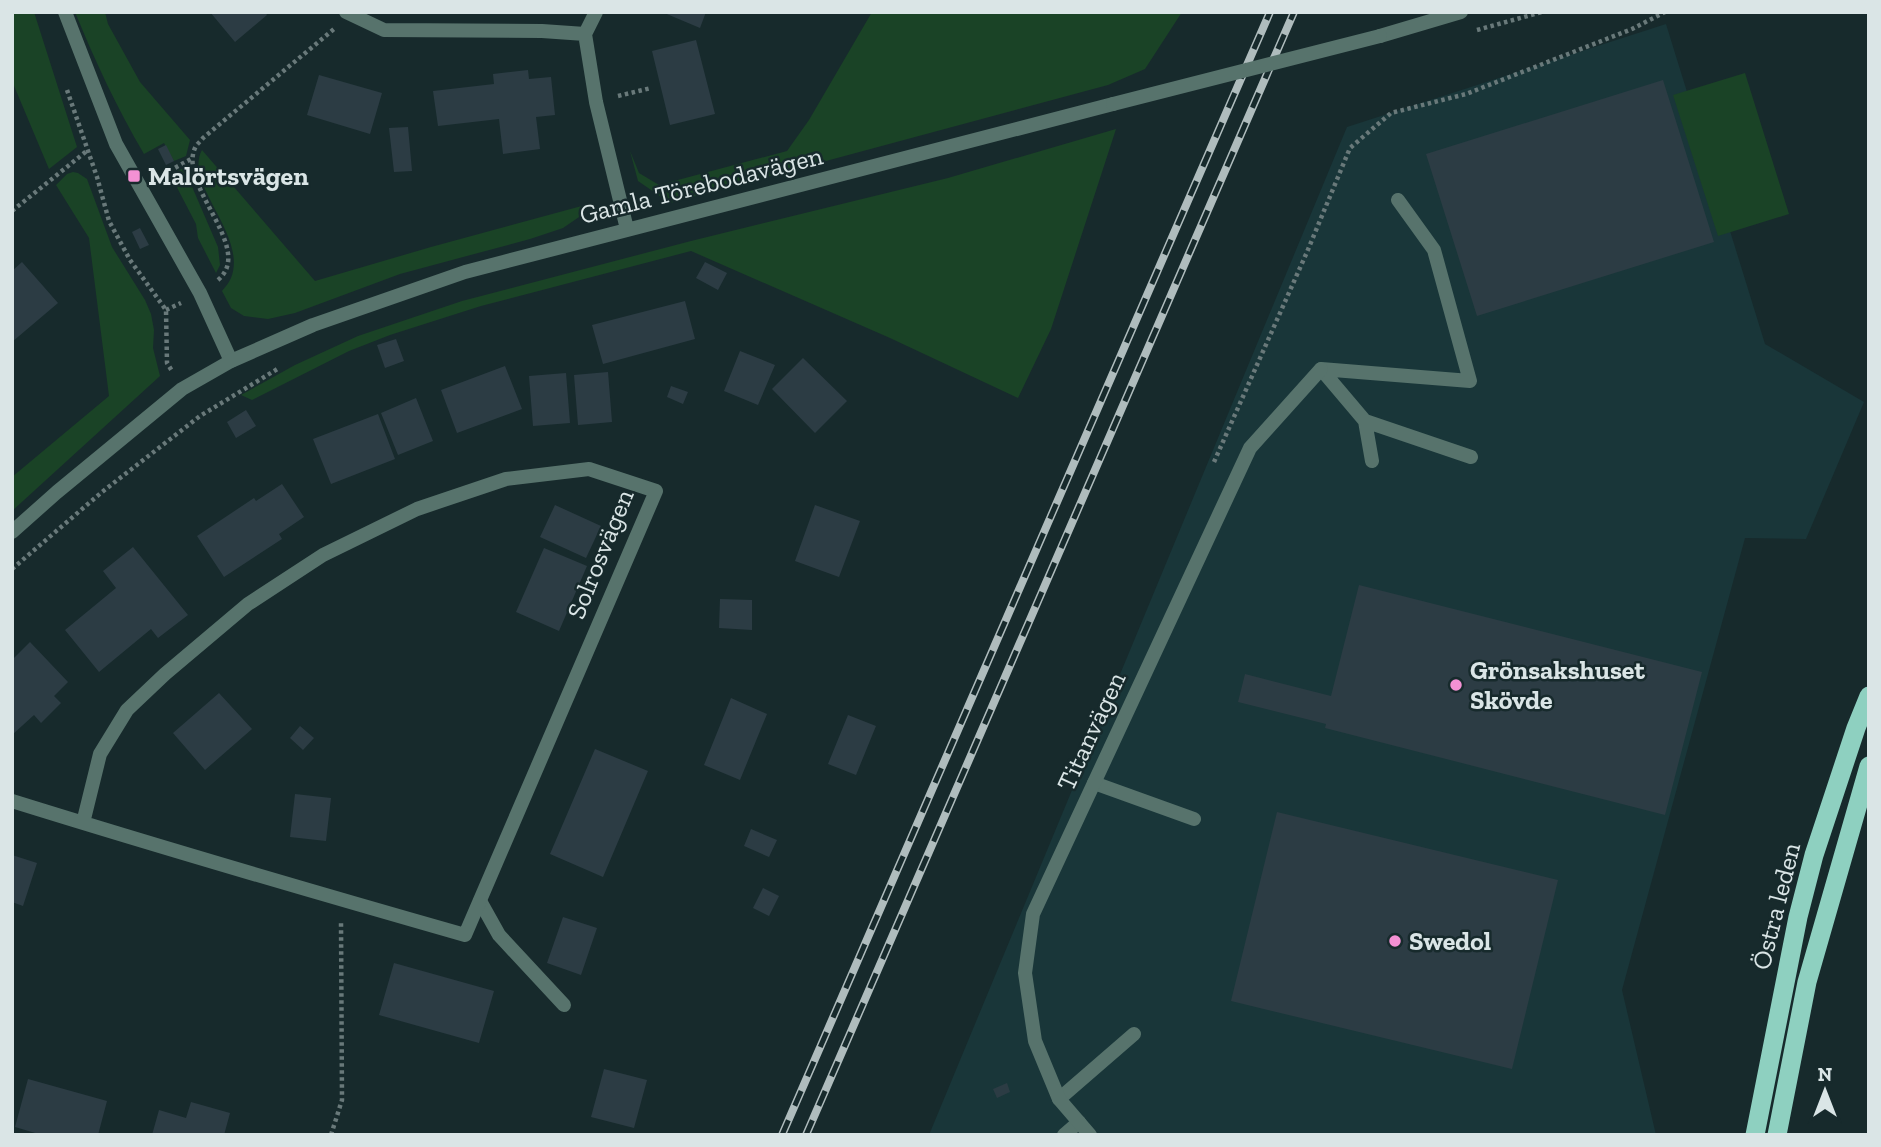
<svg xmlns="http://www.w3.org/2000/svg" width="1881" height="1147" viewBox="0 0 1881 1147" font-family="'Zilla Slab',serif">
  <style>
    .built { fill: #193639 }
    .green { fill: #1a4326 }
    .building { fill: #2c3c44 }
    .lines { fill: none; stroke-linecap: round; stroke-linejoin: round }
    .path { stroke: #69797a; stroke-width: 4.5; stroke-dasharray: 3.5 3.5; stroke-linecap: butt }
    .service { stroke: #57736c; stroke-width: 14 }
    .minor { stroke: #57736c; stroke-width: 14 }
    .trunk { stroke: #8ed0c0; stroke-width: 19 }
    .rail-casing { stroke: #afbcbd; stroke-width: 8 }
    .rail { stroke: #172a2c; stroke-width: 5; stroke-dasharray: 16; stroke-linecap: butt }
    .minor-bridge { stroke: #57736c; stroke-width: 14 }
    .poi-dot { fill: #f491d4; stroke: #172a2c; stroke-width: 2.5 }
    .labels { text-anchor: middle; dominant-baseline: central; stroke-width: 5; stroke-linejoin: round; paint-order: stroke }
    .poi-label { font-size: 26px; font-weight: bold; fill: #dae5e6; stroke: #172a2c; text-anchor: start }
    .street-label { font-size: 26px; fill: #dae5e6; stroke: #172a2c }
  </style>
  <rect width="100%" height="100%" fill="#172a2c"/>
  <path class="built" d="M 1666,24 L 1765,344 L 1864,402 L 1806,539 L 1745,538 L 1622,990 L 1656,1135 L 929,1135 L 1347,127 Z"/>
  <path class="green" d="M 12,12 L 34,12 L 77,147 L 49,169 L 12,81 Z
    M 75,12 L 105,12 L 108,24 L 140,82 L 190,140 L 186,156 L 174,161 L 164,143 L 144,154 C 117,108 95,61 75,12 Z
    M 872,12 L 1182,12 L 1145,69 L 1108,85 L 670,203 L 638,181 L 630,151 L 639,173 L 659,185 L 787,151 L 809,120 Z
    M 1745,73 L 1789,214 L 1718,236 L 1673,95 Z
    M 1116,129 L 1051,329 L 1018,398 L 890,338 L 691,251 L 481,306 L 390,335 L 349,351 L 252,400 L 241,395 L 295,365 L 358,336 L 462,301 L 691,241 L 948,178 Z
    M 202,150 L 315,281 L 431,247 L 589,204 L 582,215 L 563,228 L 530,239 L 400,274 L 295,313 L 268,319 L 244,316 L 231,308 L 222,291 C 225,287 229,283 231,278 C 248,235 183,184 202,150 Z
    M 184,168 L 218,247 L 220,265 L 216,273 L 198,238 L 196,224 L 170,174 Z
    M 73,172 L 78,173 L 87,179 L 112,247 L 145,300 L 151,314 L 154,330 L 153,348 L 160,376 L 12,511 L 12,477 L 109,396 L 89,238 L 56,185 L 67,174 Z"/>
  <path class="building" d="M 210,12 L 265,12 L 267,15 L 235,42 Z
    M 662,12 L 706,12 L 700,28 Z
    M 696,40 L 715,114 L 670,125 L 652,51 Z
    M 528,70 L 529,79 L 551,77 L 555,115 L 536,117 L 540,149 L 503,154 L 499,119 L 438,126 L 433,91 L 494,84 L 493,74 Z
    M 319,75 L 382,93 L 370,134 L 307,115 Z
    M 1663,80 L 1714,242 L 1477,316 L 1426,154 Z
    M 408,127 L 412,171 L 394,172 L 389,128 Z
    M 166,145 L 174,161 L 166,165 L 158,149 Z
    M 140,228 L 149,245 L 140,249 L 132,232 Z
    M 22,262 L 58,303 L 12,342 L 12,271 Z
    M 705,262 L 727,273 L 718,290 L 696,278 Z
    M 685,301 L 695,339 L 603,364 L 592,325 Z
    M 396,339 L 404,361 L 385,368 L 377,345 Z
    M 740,351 L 775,365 L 758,405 L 724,391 Z
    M 803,358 L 847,401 L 815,433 L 772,389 Z
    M 505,366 L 522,409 L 457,433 L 441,390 Z
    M 608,372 L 612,422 L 578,425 L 574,375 Z
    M 566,373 L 570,423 L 533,426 L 529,376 Z
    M 671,386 L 688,392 L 683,404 L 667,397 Z
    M 416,398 L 433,441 L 398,455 L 381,413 Z
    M 246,410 L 256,426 L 236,438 L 227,422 Z
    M 378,414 L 395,459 L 331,484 L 313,439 Z
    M 282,484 L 304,517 L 279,534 L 282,539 L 224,577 L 197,536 L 254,498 L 256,501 Z
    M 555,505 L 601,526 L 586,558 L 540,537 Z
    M 815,505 L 860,521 L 839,577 L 795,561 Z
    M 133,547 L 188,615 L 158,638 L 151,629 L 99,672 L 65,630 L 116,588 L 103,571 Z
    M 544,548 L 587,566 L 559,631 L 516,612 Z
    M 1359,585 L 1702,672 L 1665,815 L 1325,728 L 1326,724 L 1238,702 L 1245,674 L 1331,696 Z
    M 720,599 L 752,600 L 752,630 L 719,628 Z
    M 30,642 L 68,682 L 54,696 L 61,703 L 41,723 L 34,715 L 12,735 L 12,660 Z
    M 219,693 L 252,729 L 205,770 L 173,733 Z
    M 731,698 L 767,714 L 740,780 L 704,765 Z
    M 848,715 L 876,726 L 856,775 L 828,764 Z
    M 300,726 L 314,738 L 303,750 L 290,738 Z
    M 595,749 L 648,771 L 603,877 L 550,854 Z
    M 295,794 L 331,798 L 326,841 L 290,837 Z
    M 1277,812 L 1558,880 L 1512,1069 L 1231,1001 Z
    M 751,829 L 777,840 L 769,857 L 744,846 Z
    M 12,855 L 37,863 L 23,906 L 12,902 Z
    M 763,888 L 779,896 L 769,916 L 753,908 Z
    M 563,917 L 597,928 L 581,975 L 547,963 Z
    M 394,963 L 494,991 L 479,1043 L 379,1015 Z
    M 604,1069 L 647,1080 L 634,1128 L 591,1117 Z
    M 28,1079 L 107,1101 L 98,1135 L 42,1135 L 15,1127 Z
    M 1007,1083 L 1010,1092 L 997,1098 L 993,1089 Z
    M 191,1102 L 230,1113 L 224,1135 L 152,1135 L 159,1110 L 186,1118 Z"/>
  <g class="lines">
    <path class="path" d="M 1477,30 L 1542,12
      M 67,90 L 97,177 L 109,221 L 130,260 L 166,310 L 167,363 L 172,371
      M 618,96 L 651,88
      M 169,171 L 193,158
      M 12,211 L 88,150
      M 218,280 C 256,248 175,184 196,146 C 198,143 201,141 203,138 L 334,29
      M 166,310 L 181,303
      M 1214,462 L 1307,252 L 1350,148 L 1391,113 L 1466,94 L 1632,29 L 1665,12
      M 12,569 L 102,492 L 200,416 L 279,368
      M 331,1135 L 342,1100 L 341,921"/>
    <path class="service" d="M 65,12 L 116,144 L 200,293 L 231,361
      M 1321,369 L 1470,381 L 1434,250 L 1398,200
      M 1321,369 L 1365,421 L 1471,457
      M 1365,421 L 1372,461
      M 1094,783 L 1194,819
      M 480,901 L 499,935 L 564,1005
      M 1059,1099 L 1134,1034
      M 1064,1135 L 1079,1122"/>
    <path class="minor" d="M 346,12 L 384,30 L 542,31 L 585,34
      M 596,12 L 585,34 L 596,102 L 627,229
      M 1380,36 L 1461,12
      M 12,532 L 57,492 L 182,389 L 231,361 L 313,325 L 465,272 L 1113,104
      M 12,801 C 163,848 314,892 465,935 L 656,491 L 589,469 L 506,479 L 417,509 L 323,555 L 248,604 L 165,674 L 127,710 L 100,754 L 83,823
      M 1090,1135 L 1059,1099 L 1035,1041 L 1025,973 L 1033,914 L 1250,448 L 1321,369"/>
    <path class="trunk" d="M 1755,1135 L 1798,917 L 1814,855 L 1856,728 L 1869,696
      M 1777,1135 L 1807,982 L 1869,766"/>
    <g class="rail-casing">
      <path id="rail" d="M 782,1135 L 1270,12
        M 806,1135 L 1294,12"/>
    </g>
    <use href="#rail" class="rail"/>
    <path class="minor-bridge" d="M 1113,104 L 1380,36"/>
  </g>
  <g class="poi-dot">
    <rect x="127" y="169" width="14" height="14" rx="3.5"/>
    <circle cx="1456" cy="685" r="7"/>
    <circle cx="1395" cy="941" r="7"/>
  </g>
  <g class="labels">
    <g class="poi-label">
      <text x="148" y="176">Malörtsvägen</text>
      <text x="1470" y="670">Grönsakshuset<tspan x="1470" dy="30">Skövde</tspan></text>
      <text x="1409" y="941">Swedol</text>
    </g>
    <g class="street-label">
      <text transform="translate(701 185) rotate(-14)">Gamla Törebodavägen</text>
      <text transform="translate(600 554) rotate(-68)">Solrosvägen</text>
      <text transform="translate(1091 731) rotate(-65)">Titanvägen</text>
      <text transform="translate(1776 906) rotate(-76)">Östra leden</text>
    </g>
  </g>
  <rect width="1881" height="1147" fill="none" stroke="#dae5e6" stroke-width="28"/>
  <g transform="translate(1825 1091)" stroke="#172a2c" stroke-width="5" paint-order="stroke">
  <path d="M0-5L12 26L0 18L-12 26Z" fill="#dae5e6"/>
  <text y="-10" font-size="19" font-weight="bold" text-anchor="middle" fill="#dae5e6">N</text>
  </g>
</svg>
